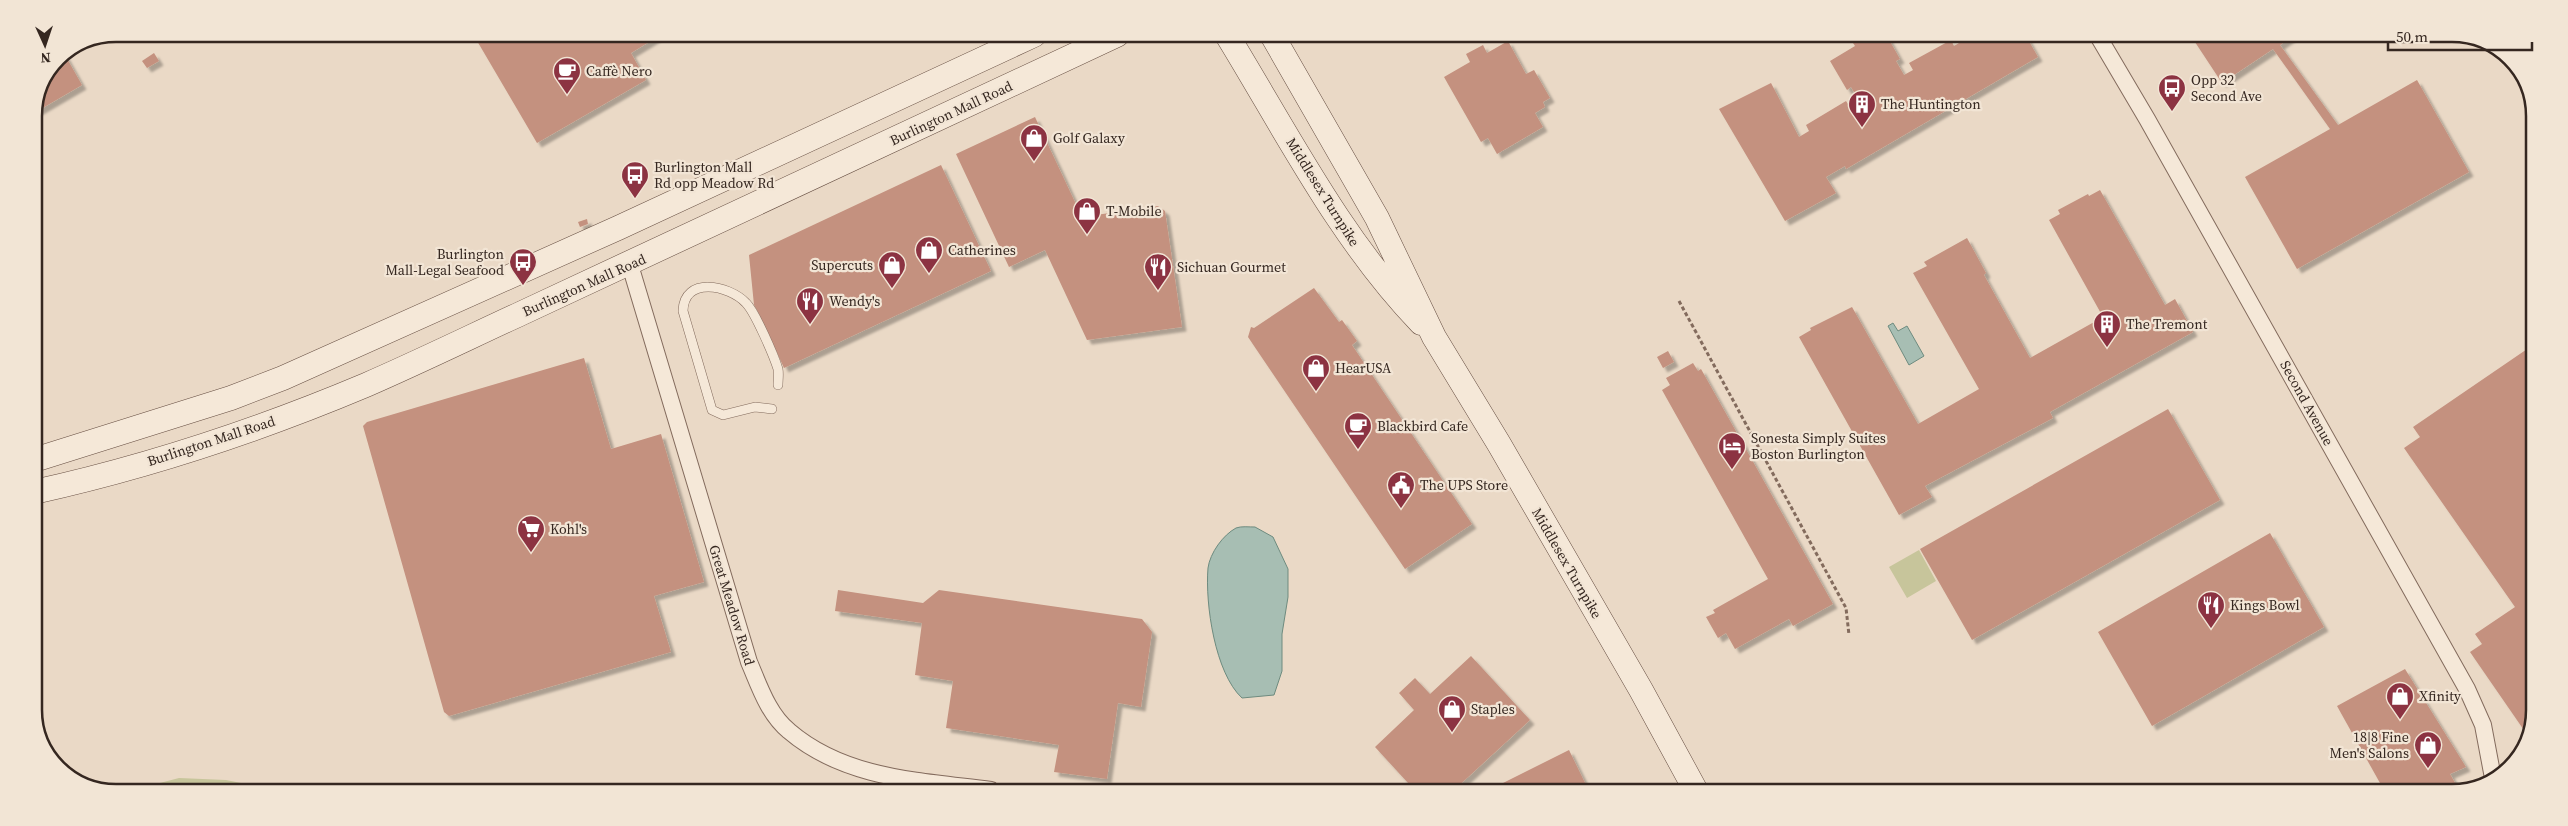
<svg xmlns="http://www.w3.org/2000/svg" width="2568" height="826" viewBox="0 0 2568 826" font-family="'Source Serif 4',serif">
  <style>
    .green { fill: #c7c59b }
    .water { fill: #a7beb3; stroke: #6e8b7f }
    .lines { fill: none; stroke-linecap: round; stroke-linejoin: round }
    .stream { stroke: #6e8b7f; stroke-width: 5.5 }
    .building { fill: #c4917f; filter: url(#shadow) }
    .service-casing { stroke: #836b5d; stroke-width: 10 }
    .minor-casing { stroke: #836b5d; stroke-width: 18 }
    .secondary-casing { stroke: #654d41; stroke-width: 25 }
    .path { stroke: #836b5d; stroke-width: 3; stroke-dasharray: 4 2.5; stroke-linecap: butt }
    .service { stroke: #f5e8d8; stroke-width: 9 }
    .minor { stroke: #f5e8d8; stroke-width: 16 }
    .secondary { stroke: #f5e8d8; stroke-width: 24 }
    .labels { text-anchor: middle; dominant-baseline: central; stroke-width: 4.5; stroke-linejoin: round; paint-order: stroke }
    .poi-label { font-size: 14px; fill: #352720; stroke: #f2e5d5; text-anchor: start }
    .street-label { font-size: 14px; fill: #352720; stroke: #f2e5d5 }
    .rim { fill: none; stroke: #352720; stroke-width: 2.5 }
  </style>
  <defs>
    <filter id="shadow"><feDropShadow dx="4.5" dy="4.5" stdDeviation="1" flood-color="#0004"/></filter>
  </defs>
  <rect width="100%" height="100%" fill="#ead9c6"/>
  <path class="green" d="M 1919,550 L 1936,581 L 1907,598 L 1889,567 Z
    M 179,778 L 226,780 L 275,790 L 137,789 Z"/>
  <path class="water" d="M 1893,323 L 1898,331 L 1907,326 L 1924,356 L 1909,365 L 1888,326 Z
    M 1255,527 L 1273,537 L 1288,569 L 1288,597 L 1282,634 L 1282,671 L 1274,695 L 1242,698 C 1215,673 1205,604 1208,568 C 1210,553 1223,535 1236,528 C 1241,526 1249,527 1255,527 Z"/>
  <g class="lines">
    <path class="stream" d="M 218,789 L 239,787 L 255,790"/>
  </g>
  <path class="building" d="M 473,34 L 662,34 L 631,53 L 646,80 L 537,143 Z
    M 1866,36 L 1887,36 L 1900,59 L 1896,61 L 1904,75 L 1913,70 L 1909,63 L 1951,40 L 1954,46 L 1964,40 L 1961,36 L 2026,36 L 2038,57 L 1846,169 L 1845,166 L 1826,177 L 1836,193 L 1785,221 L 1719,109 L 1771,83 L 1799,137 L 1809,131 L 1806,125 L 1846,101 L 1850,107 L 1860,102 L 1851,87 L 1847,90 L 1830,61 L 1855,46 L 1853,43 Z
    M 2191,36 L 2293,36 L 2280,45 L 2338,125 L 2417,80 L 2469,172 L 2297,269 L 2245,177 L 2330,129 L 2273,49 L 2222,83 Z
    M 1508,41 L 1526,74 L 1534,70 L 1550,98 L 1543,102 L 1545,107 L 1535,113 L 1543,127 L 1497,154 L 1488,138 L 1481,142 L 1444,77 L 1470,62 L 1466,54 L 1483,45 L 1487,53 Z
    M 154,53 L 159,61 L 147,68 L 142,61 Z
    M 65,55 L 82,85 L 34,113 L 40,85 L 58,58 Z
    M 1035,117 L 1082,217 L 1158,206 L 1165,211 L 1182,327 L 1087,340 L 1045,250 L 1009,267 L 956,154 Z
    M 941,165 L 991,271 L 784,368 L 765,327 L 757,331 L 752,320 L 760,316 L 754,305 L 749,255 Z
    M 2100,190 L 2165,305 L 2175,299 L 2193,332 L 2050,412 L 2053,418 L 1925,486 L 1932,497 L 1899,515 L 1799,337 L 1811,330 L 1810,328 L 1852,307 L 1918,424 L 1979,389 L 1913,273 L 1927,266 L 1924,262 L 1967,238 L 1986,273 L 1984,275 L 2030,358 L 2103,317 L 2049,220 L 2060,214 L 2058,210 L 2088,194 L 2089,196 Z
    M 587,219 L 588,224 L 580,227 L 578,222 Z
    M 1314,288 L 1339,322 L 1342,320 L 1357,341 L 1352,345 L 1472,524 L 1405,569 L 1248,337 L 1251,327 L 1254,328 Z
    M 2533,345 L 2531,731 L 2528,736 L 2470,652 L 2482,644 L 2475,634 L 2515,607 L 2404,448 L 2420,437 L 2413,427 Z
    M 1668,351 L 1674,362 L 1663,368 L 1657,357 Z
    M 584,358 L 611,449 L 661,434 L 704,582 L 654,596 L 671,652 L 449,716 L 444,712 L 363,426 L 367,422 Z
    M 1693,363 L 1698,371 L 1701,369 L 1833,604 L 1793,626 L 1789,619 L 1735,649 L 1726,633 L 1718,638 L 1706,617 L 1715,613 L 1713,610 L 1768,579 L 1662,390 L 1670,385 L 1666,378 Z
    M 2168,409 L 2220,500 L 1972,640 L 1920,549 Z
    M 2270,533 L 2324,627 L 2152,726 L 2098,632 Z
    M 838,590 L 923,603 L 939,590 L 1142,619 L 1152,632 L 1141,707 L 1118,703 L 1107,779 L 1054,772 L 1059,745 L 946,728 L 953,681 L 915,675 L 922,623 L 835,611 Z
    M 1471,656 L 1530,720 L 1453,791 L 1402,791 L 1409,784 L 1375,747 L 1414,710 L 1399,693 L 1415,678 L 1430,694 Z
    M 2405,669 L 2466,767 L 2450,774 L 2459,790 L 2452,792 L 2385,792 L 2337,706 Z
    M 1569,750 L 1589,791 L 1507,791 L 1503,783 Z"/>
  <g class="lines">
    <g class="service-casing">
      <path id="service" d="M 772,409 L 755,407 L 723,415 L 712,410 L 683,311 C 684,276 729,285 746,303 C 755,312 774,356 778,369 C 779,374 778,380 778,385"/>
    </g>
    <g class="minor-casing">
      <path id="minor" d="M 2098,36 L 2147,119 L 2467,689 L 2483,725 L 2493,778
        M 630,265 L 749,662 C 759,685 768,714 789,731 C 845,779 921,781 991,790"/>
    </g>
    <g class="secondary-casing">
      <path id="secondary" d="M 1227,35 C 1287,133 1341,240 1421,323
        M 1272,35 L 1377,218 L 1434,337 L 1499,444 L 1641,690 L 1696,791
        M 34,460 L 231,398 L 283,378 L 618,228 L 1034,35
        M 34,492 C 147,467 259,430 366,385 C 419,362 470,337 522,313 C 721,221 919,128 1117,35"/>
    </g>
    <path class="path" d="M 1679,301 L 1846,608 L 1849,635"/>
    <use href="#service" class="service"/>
    <use href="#minor" class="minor"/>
    <use href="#secondary" class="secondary"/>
  </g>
  <defs>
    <g id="cafe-pin" transform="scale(1.4375)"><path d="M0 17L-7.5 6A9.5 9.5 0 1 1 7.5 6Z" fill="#8c3342" stroke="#f2e5d5"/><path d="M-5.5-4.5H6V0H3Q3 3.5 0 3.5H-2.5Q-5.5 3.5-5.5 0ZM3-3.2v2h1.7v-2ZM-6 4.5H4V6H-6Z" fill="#fff"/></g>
    <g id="bus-pin" transform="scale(1.4375)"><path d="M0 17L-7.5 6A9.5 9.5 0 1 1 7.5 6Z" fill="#8c3342" stroke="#f2e5d5"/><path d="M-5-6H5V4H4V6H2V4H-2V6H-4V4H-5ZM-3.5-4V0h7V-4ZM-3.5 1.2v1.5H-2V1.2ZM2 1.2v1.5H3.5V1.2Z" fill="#fff"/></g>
    <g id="building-pin" transform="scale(1.4375)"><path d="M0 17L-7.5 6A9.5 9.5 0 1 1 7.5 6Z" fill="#8c3342" stroke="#f2e5d5"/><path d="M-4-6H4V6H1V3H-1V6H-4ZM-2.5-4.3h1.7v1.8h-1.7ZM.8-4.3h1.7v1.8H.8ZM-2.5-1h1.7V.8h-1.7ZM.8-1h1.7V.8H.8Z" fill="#fff"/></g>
    <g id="shop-pin" transform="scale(1.4375)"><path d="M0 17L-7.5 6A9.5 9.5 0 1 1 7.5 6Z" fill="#8c3342" stroke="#f2e5d5"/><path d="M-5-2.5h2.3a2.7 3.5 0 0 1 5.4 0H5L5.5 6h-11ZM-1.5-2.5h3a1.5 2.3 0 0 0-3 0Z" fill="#fff"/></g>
    <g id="restaurant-pin" transform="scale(1.4375)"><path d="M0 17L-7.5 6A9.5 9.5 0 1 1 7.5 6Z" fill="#8c3342" stroke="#f2e5d5"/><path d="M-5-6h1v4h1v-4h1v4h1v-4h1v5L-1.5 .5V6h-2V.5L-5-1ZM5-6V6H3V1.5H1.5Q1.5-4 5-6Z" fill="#fff"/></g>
    <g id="hotel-pin" transform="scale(1.4375)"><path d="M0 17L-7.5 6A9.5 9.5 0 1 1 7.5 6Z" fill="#8c3342" stroke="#f2e5d5"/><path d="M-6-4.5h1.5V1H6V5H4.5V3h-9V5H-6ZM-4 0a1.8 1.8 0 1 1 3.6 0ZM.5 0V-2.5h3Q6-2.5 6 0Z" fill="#fff"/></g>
    <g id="civic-pin" transform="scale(1.4375)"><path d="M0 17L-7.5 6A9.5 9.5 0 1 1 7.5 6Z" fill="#8c3342" stroke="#f2e5d5"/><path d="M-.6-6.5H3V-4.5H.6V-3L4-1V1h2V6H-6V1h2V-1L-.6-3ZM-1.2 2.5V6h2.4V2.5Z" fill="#fff"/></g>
    <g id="supermarket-pin" transform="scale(1.4375)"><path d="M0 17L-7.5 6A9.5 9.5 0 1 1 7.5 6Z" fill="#8c3342" stroke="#f2e5d5"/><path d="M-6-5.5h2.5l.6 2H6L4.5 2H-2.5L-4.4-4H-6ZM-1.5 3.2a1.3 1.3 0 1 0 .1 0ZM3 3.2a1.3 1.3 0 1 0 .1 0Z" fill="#fff"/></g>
  </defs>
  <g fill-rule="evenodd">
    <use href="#cafe-pin" x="567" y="71"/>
    <use href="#bus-pin" x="2172" y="88"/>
    <use href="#building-pin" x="1862" y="104"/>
    <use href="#shop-pin" x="1034" y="138"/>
    <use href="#bus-pin" x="635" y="175"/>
    <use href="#shop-pin" x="1087" y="211"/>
    <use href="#shop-pin" x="929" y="250"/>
    <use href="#bus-pin" x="523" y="262"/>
    <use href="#shop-pin" x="892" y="265"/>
    <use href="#restaurant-pin" x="1158" y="267"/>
    <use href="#restaurant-pin" x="810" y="301"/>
    <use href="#building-pin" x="2107" y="324"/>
    <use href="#shop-pin" x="1316" y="368"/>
    <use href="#cafe-pin" x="1358" y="426"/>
    <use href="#hotel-pin" x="1732" y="446"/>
    <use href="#civic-pin" x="1401" y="485"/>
    <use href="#supermarket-pin" x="531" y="529"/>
    <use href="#restaurant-pin" x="2211" y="605"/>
    <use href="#shop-pin" x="2400" y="696"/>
    <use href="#shop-pin" x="1452" y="709"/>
    <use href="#shop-pin" x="2428" y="745"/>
  </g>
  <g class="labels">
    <g class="poi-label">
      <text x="586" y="71">Caffè Nero</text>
      <text x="2191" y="80">Opp 32<tspan x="2191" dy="16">Second Ave</tspan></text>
      <text x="1881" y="104">The Huntington</text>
      <text x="1053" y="138">Golf Galaxy</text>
      <text x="654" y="167">Burlington Mall<tspan x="654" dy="16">Rd opp Meadow Rd</tspan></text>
      <text x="1106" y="211">T-Mobile</text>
      <text x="948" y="250">Catherines</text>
      <text x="504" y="254" text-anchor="end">Burlington<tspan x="504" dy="16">Mall-Legal Seafood</tspan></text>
      <text x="873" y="265" text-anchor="end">Supercuts</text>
      <text x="1177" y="267">Sichuan Gourmet</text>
      <text x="829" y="301">Wendy's</text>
      <text x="2126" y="324">The Tremont</text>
      <text x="1335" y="368">HearUSA</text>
      <text x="1377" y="426">Blackbird Cafe</text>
      <text x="1751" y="438">Sonesta Simply Suites<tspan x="1751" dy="16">Boston Burlington</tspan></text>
      <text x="1420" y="485">The UPS Store</text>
      <text x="550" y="529">Kohl's</text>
      <text x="2230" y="605">Kings Bowl</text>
      <text x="2419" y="696">Xfinity</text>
      <text x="1471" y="709">Staples</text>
      <text x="2409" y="737" text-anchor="end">18|8 Fine<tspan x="2409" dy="16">Men's Salons</tspan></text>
    </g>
    <g class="street-label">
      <text transform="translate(951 113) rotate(-25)">Burlington Mall Road</text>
      <text transform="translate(1323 192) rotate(58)">Middlesex Turnpike</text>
      <text transform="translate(584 285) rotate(-24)">Burlington Mall Road</text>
      <text transform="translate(2307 403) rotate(61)">Second Avenue</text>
      <text transform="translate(211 441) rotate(-18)">Burlington Mall Road</text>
      <text transform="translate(1567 563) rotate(60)">Middlesex Turnpike</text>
      <text transform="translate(732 605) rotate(73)">Great Meadow Road</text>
    </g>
  </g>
  <path d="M0 0H2568V826H0ZM116 42H2452A74 74 0 0 1 2526 116V710A74 74 0 0 1 2452 784H116A74 74 0 0 1 42 710V116A74 74 0 0 1 116 42Z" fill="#f2e5d5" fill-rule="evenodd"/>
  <path class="rim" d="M116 42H2452A74 74 0 0 1 2526 116V710A74 74 0 0 1 2452 784H116A74 74 0 0 1 42 710V116A74 74 0 0 1 116 42Z"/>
  <g transform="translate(45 45) rotate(177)" stroke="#f2e5d5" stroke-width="4" paint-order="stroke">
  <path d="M0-4L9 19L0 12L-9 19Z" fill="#352720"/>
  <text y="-8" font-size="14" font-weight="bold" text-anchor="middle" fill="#352720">N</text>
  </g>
  <path d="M2388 42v8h144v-8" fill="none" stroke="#352720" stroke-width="2.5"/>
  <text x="2396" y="42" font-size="15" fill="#352720" stroke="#f2e5d5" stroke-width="4" paint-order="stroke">50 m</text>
</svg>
